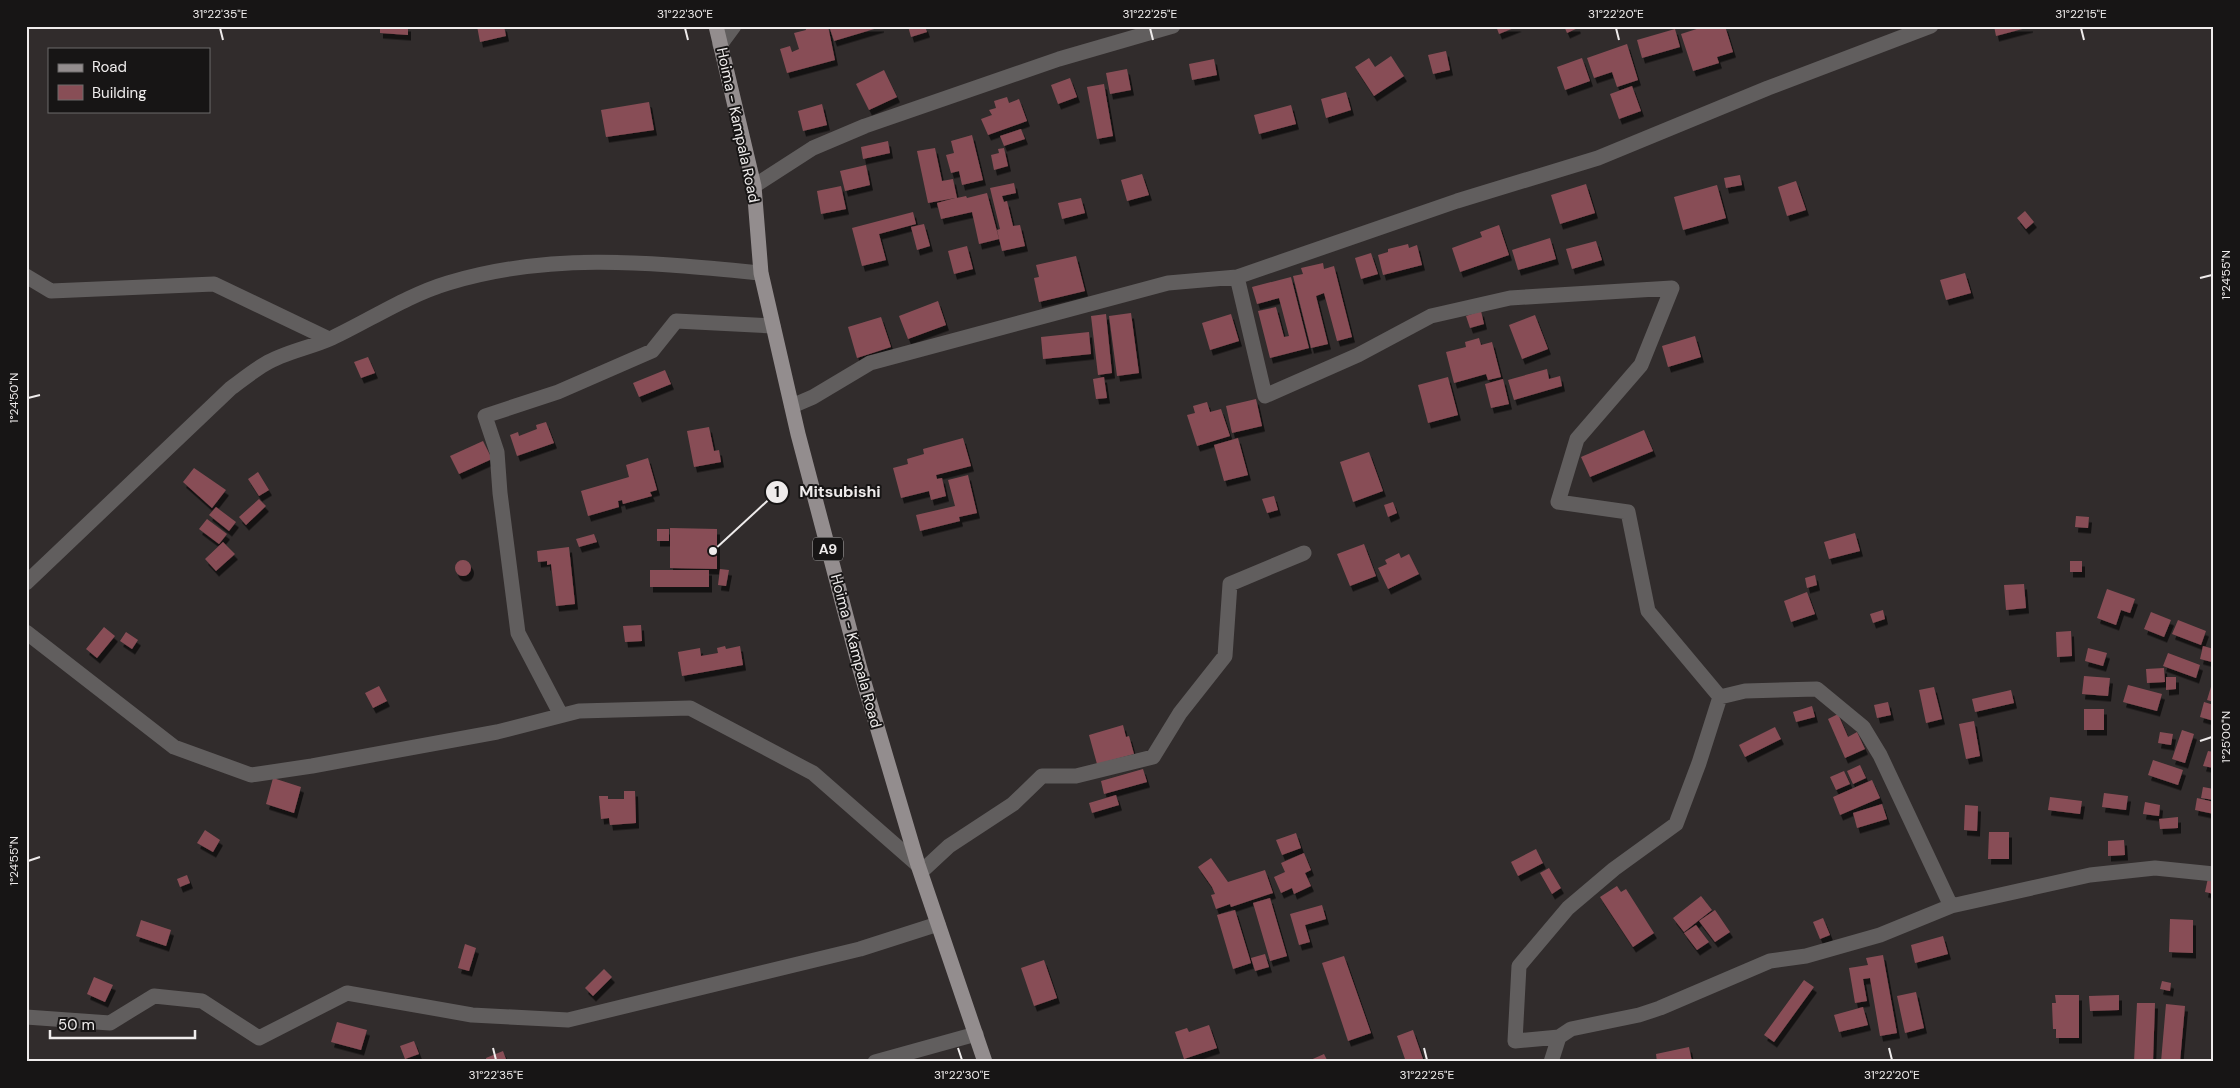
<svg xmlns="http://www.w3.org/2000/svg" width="2240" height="1088" viewBox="0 0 2240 1088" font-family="'DM Sans',sans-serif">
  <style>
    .building { fill: #884e56; filter: url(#shadow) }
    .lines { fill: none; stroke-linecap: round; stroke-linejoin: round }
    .minor { stroke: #615e5e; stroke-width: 15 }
    .major { stroke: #938d8e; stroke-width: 15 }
    .ticks { fill: none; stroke: #efecec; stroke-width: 2 }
    .labels { text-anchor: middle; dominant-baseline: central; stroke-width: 4; stroke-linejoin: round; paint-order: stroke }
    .shield { fill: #171515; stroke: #aeacac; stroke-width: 1 }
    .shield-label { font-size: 14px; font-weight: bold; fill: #efecec }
    .street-label { font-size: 15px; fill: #efecec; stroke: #171515 }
    .leader { fill: none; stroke: #efecec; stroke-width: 2 }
    .callout-dot { fill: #efecec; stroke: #171515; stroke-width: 2 }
    .mark-label { font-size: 15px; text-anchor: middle; font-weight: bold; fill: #111 }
    .callout-label { font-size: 16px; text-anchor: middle; font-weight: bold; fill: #efecec; stroke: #171515; stroke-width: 4; stroke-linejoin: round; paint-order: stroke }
    .neatline { fill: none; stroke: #efecec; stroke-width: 2 }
    .ticks-label { font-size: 12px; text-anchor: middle; fill: #efecec }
  </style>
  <defs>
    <filter id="shadow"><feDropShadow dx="3" dy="5.5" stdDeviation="0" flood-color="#0009"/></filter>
  </defs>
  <rect width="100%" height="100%" fill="#312c2c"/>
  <path class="building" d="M 380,26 L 408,26 L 408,35 L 380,33 Z
    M 477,26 L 504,26 L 506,36 L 480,42 Z
    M 805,26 L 828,26 L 835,60 L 787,73 L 780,49 L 790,46 L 792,52 L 799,49 L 794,33 L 806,30 Z
    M 829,26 L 881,26 L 881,27 L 834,41 Z
    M 908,26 L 925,26 L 927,32 L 911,37 Z
    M 1496,26 L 1519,26 L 1499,34 Z
    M 1564,26 L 1577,26 L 1578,28 L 1567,33 Z
    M 1706,26 L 1725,26 L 1733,52 L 1717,57 L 1719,63 L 1693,71 L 1681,34 Z
    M 1994,26 L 2030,26 L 2030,27 L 1996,36 Z
    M 1675,29 L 1680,47 L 1642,58 L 1637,40 Z
    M 1627,44 L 1638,80 L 1617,87 L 1612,72 L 1594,78 L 1587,58 Z
    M 1446,51 L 1450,70 L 1433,74 L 1428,55 Z
    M 1391,56 L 1404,76 L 1374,96 L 1355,67 L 1369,58 L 1375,67 Z
    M 1582,58 L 1590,81 L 1565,90 L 1557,67 Z
    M 1214,59 L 1217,75 L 1192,80 L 1189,64 Z
    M 1127,69 L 1131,90 L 1110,94 L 1106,73 Z
    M 884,70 L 897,97 L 869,110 L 856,84 Z
    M 1070,78 L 1077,97 L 1058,104 L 1051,85 Z
    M 1104,84 L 1113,136 L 1097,139 L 1087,87 Z
    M 1632,86 L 1641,111 L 1619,119 L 1610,94 Z
    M 1346,92 L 1351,110 L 1326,118 L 1321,99 Z
    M 1007,97 L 1009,103 L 1019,99 L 1027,121 L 988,135 L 981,119 L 992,115 L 989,110 L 996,108 L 994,101 Z
    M 649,102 L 654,130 L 606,137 L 601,110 Z
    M 822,104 L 827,125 L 803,131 L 798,111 Z
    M 1291,105 L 1296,124 L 1259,134 L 1254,115 Z
    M 1021,129 L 1025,139 L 1004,146 L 1000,136 Z
    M 972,135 L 983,180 L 962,185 L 959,171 L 951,173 L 946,155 L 954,153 L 951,141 Z
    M 888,141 L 890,153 L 863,159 L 861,147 Z
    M 935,148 L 942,181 L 953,179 L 957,198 L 966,196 L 967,198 L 987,193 L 999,239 L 979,244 L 972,212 L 941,219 L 937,203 L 955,198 L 928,203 L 917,151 Z
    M 1004,148 L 1008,166 L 994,170 L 991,155 L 999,153 L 998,149 Z
    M 866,165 L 870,185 L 845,191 L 840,171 Z
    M 1142,174 L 1149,195 L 1127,201 L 1121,180 Z
    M 1740,175 L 1742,185 L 1726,188 L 1724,178 Z
    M 1796,181 L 1806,210 L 1787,216 L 1778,187 Z
    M 1014,183 L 1016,193 L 1002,196 L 1004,202 L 1007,201 L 1013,226 L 1020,225 L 1025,246 L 1002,251 L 997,230 L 1000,229 L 990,188 Z
    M 1586,184 L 1595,213 L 1560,224 L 1551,195 Z
    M 1717,185 L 1726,218 L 1683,230 L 1674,197 Z
    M 841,186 L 846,209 L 821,214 L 817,191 Z
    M 1081,198 L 1085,213 L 1062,219 L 1058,203 Z
    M 2025,211 L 2034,222 L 2026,229 L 2017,218 Z
    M 913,212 L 916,224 L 879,234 L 886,260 L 862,266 L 852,228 Z
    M 924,224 L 930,246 L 917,250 L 911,227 Z
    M 1499,225 L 1509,255 L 1460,272 L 1452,248 L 1482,237 L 1480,232 Z
    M 1550,238 L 1556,259 L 1518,270 L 1512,250 Z
    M 1596,241 L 1602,260 L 1572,269 L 1566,249 Z
    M 1408,244 L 1409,248 L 1417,245 L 1422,265 L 1383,275 L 1378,255 L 1388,252 L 1388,249 Z
    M 967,246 L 973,269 L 954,274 L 948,251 Z
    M 1371,253 L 1378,274 L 1361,279 L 1355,258 Z
    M 1076,256 L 1085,291 L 1039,302 L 1034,278 L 1039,277 L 1036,265 Z
    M 1323,263 L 1324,269 L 1334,266 L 1352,337 L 1337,341 L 1324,293 L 1316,296 L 1328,344 L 1311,348 L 1293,276 L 1303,274 L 1301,268 Z
    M 1965,273 L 1971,293 L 1946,300 L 1940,280 Z
    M 1291,277 L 1309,348 L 1270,358 L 1258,311 L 1276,307 L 1284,337 L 1289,336 L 1279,298 L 1257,304 L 1252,287 Z
    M 938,301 L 946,325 L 908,339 L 899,316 Z
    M 1481,311 L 1484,324 L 1470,328 L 1466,316 Z
    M 1131,313 L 1139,373 L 1117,376 L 1109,316 Z
    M 1106,314 L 1112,373 L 1098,375 L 1091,316 Z
    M 1231,314 L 1239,341 L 1210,350 L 1202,323 Z
    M 1535,315 L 1548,349 L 1522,359 L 1509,325 Z
    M 881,317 L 891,347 L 857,358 L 848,327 Z
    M 1089,332 L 1091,354 L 1043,359 L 1041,337 Z
    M 1695,336 L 1701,357 L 1668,367 L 1662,346 Z
    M 1479,338 L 1481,345 L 1492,342 L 1501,377 L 1488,380 L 1486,374 L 1454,383 L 1446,352 L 1466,347 L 1465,342 Z
    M 368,357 L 375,373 L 361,378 L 354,362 Z
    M 1547,369 L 1549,379 L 1560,376 L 1562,386 L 1514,400 L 1508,380 Z
    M 665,370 L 671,384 L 639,397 L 633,383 Z
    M 1104,377 L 1107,398 L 1096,399 L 1093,379 Z
    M 1448,377 L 1458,415 L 1428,423 L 1418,385 Z
    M 1503,379 L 1509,404 L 1491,408 L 1485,384 Z
    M 1256,399 L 1262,426 L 1232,433 L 1226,406 Z
    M 1207,402 L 1210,412 L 1221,409 L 1230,436 L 1197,446 L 1187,415 L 1195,413 L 1193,406 Z
    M 546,422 L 554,443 L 517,456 L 510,435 L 518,432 L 519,436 L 537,429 L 536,425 Z
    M 709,427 L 714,451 L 719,450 L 721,462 L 694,467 L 687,431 Z
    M 1644,430 L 1653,451 L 1590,477 L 1581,457 Z
    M 963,438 L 971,466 L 936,475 L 937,479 L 942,478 L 946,496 L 931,500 L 929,491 L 901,498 L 893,468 L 908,464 L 907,459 L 924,454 L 923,449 Z
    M 1238,438 L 1248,475 L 1224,481 L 1214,445 Z
    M 483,441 L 492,459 L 459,474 L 450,456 Z
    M 1369,452 L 1383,491 L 1353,502 L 1340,462 Z
    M 648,458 L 657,490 L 650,492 L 652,496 L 623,504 L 622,500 L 618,501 L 619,507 L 588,516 L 581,491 L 629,477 L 626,465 Z
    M 194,468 L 226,490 L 212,508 L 183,482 Z
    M 258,472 L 269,490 L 259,496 L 248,479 Z
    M 968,475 L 977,513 L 959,517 L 960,521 L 920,531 L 916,515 L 955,506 L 948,480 Z
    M 1274,496 L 1278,510 L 1267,513 L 1262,499 Z
    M 259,499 L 266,506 L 246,525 L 239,517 Z
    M 1393,502 L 1397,513 L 1388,517 L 1384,505 Z
    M 216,507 L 236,522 L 229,531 L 209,515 Z
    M 2076,516 L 2089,517 L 2088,528 L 2075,527 Z
    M 207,519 L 227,534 L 219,544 L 199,529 Z
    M 670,528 L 717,529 L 717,569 L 670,568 Z
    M 657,529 L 669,529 L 669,541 L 657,541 Z
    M 1855,533 L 1860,551 L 1829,559 L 1824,542 Z
    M 594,534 L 597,542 L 579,547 L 576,539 Z
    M 223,542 L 235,554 L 216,571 L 205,559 Z
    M 1364,544 L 1376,576 L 1350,586 L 1337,554 Z
    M 569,547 L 575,604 L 556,606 L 551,564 L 547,565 L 547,561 L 538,562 L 537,551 Z
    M 1399,553 L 1401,558 L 1409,554 L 1419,574 L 1388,589 L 1378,568 L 1387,564 L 1385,560 Z
    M455 568a8 8 0 1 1 16 0a8 8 0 1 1-16 0Z
    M 2070,561 L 2082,561 L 2082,572 L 2070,572 Z
    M 720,569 L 729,570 L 726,586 L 718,585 Z
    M 650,570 L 709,570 L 709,587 L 650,587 Z
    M 1815,575 L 1817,585 L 1807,588 L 1805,578 Z
    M 2024,584 L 2026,608 L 2006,610 L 2004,585 Z
    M 2107,589 L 2135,599 L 2130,613 L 2121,610 L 2116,625 L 2097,618 Z
    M 1807,592 L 1815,614 L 1791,622 L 1784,601 Z
    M 1883,610 L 1885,619 L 1873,623 L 1870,614 Z
    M 2151,612 L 2171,620 L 2164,637 L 2144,629 Z
    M 2178,620 L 2206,631 L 2201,645 L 2172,634 Z
    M 641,625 L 642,641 L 625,642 L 623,626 Z
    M 104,627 L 115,636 L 97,658 L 86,649 Z
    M 2071,631 L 2072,656 L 2057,657 L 2056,632 Z
    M 126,632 L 138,640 L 132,649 L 120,641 Z
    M 725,646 L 726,649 L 740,646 L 743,665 L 682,676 L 678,652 L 700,648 L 701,656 L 718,653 L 717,648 Z
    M 2203,646 L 2214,649 L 2212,662 L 2200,659 Z
    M 2088,648 L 2107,653 L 2103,666 L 2085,661 Z
    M 2168,653 L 2200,665 L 2196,678 L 2163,666 Z
    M 2164,668 L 2165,682 L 2147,683 L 2146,669 Z
    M 2084,676 L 2110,678 L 2108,696 L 2082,694 Z
    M 2166,677 L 2176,677 L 2176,689 L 2166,690 Z
    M 2214,677 L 2214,702 L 2207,700 Z
    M 2128,685 L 2162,694 L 2157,711 L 2123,702 Z
    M 379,686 L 387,701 L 373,708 L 365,693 Z
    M 1934,687 L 1942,719 L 1926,723 L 1919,690 Z
    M 2011,690 L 2014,703 L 1975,712 L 1972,699 Z
    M 1888,702 L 1891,715 L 1877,718 L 1874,705 Z
    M 2204,702 L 2214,705 L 2214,721 L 2200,717 Z
    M 1812,706 L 1815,717 L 1796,722 L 1793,712 Z
    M 2084,709 L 2104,709 L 2104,730 L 2084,730 Z
    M 1838,714 L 1848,737 L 1857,732 L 1865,749 L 1845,758 L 1828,719 Z
    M 1974,721 L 1980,756 L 1966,759 L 1959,724 Z
    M 1123,725 L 1126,737 L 1129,736 L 1134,754 L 1097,764 L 1089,735 Z
    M 1775,727 L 1781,739 L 1745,757 L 1739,745 Z
    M 2182,730 L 2194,734 L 2185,763 L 2172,759 Z
    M 2160,732 L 2173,734 L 2171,745 L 2158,743 Z
    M 2208,751 L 2214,752 L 2214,768 L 2203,766 Z
    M 2153,760 L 2183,770 L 2178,785 L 2148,775 Z
    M 1860,765 L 1866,778 L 1853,784 L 1847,771 Z
    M 1143,769 L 1147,782 L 1104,794 L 1101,781 Z
    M 1844,771 L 1850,784 L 1836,790 L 1830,777 Z
    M 273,778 L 301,787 L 294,813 L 266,804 Z
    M 1872,780 L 1880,798 L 1840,815 L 1833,797 Z
    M 2203,787 L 2214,789 L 2214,800 L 2201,798 Z
    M 624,791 L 635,791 L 636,823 L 610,825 L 609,818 L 601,819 L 599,796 L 608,796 L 608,799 L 624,799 Z
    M 2104,793 L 2128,796 L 2126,810 L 2102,807 Z
    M 1116,795 L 1119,805 L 1092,813 L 1089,803 Z
    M 2050,797 L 2082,801 L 2080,814 L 2048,810 Z
    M 2197,798 L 2214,802 L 2214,814 L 2195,810 Z
    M 2145,802 L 2160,805 L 2159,816 L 2143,814 Z
    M 1882,804 L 1887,819 L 1857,828 L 1853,813 Z
    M 1965,805 L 1978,806 L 1977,831 L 1964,830 Z
    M 2178,817 L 2178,828 L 2160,829 L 2159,819 Z
    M 205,830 L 220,840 L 213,852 L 197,843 Z
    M 1989,832 L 2009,832 L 2009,859 L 1988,859 Z
    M 1296,833 L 1301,848 L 1282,855 L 1276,840 Z
    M 2124,840 L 2125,855 L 2108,856 L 2108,841 Z
    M 1536,849 L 1543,863 L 1518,876 L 1511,862 Z
    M 1304,853 L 1311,870 L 1305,873 L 1311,886 L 1294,894 L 1292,888 L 1281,893 L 1274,877 L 1285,872 L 1281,863 Z
    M 1211,858 L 1228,882 L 1265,870 L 1273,893 L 1231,907 L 1230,904 L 1216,909 L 1211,895 L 1215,894 L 1212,887 L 1198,867 Z
    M 1549,868 L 1561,888 L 1552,894 L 1540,873 Z
    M 187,875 L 190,883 L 180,887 L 177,879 Z
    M 2208,878 L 2214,879 L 2214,894 L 2205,892 Z
    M 1617,886 L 1621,892 L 1626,889 L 1654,933 L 1633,947 L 1600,897 Z
    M 1701,896 L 1712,910 L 1684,932 L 1673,918 Z
    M 1270,898 L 1287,956 L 1270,961 L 1253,903 Z
    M 1322,905 L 1326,919 L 1305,925 L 1310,942 L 1299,945 L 1290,914 Z
    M 1235,910 L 1251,963 L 1233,969 L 1217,915 Z
    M 1715,910 L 1730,932 L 1715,942 L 1699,921 Z
    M 1823,918 L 1830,935 L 1820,939 L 1813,922 Z
    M 2170,919 L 2193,920 L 2193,953 L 2169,952 Z
    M 141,920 L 171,930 L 166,946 L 136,936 Z
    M 1696,925 L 1709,942 L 1697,950 L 1684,933 Z
    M 1943,936 L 1948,954 L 1915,963 L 1911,945 Z
    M 465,944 L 476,948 L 469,971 L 458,968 Z
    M 1265,954 L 1269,967 L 1255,971 L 1251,958 Z
    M 1883,955 L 1897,1033 L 1880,1036 L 1870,978 L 1863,979 L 1867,1001 L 1855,1003 L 1849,968 L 1868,965 L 1866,958 Z
    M 1344,956 L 1371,1033 L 1348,1041 L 1322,963 Z
    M 1044,960 L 1057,998 L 1034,1006 L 1021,968 Z
    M 604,969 L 612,977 L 593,996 L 585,988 Z
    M 94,977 L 113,985 L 105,1002 L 87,994 Z
    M 1804,980 L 1814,987 L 1774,1042 L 1764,1035 Z
    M 2162,981 L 2171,983 L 2170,991 L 2160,989 Z
    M 1916,992 L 1924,1028 L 1905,1033 L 1897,996 Z
    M 2055,995 L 2079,995 L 2079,1038 L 2056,1038 L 2056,1029 L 2053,1029 L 2052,1003 L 2056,1003 Z
    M 2119,995 L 2119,1010 L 2090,1011 L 2089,996 Z
    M 2137,1003 L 2155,1003 L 2153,1062 L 2134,1062 Z
    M 2166,1004 L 2185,1006 L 2180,1062 L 2161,1062 Z
    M 1863,1007 L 1868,1025 L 1839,1032 L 1834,1015 Z
    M 337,1022 L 367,1030 L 361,1050 L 331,1042 Z
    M 1209,1025 L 1217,1048 L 1184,1059 L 1175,1032 L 1187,1028 L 1189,1032 Z
    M 1413,1030 L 1424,1062 L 1406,1062 L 1397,1036 Z
    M 414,1041 L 419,1054 L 405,1059 L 400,1046 Z
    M 1689,1047 L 1692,1062 L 1657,1062 L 1656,1054 Z
    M 503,1051 L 507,1062 L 487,1062 L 486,1058 Z
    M 1324,1054 L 1328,1062 L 1306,1062 Z"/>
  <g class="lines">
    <path class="minor" d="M 720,45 L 734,26
      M 754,186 L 813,148 L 865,126 L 1059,59 L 1173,26
      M 26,276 L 51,291 L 214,284 L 329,339
      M 1237,277 L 1265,396 L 1358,355 L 1431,316 L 1510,298 L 1672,288 L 1641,365 L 1577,439 L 1558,502 L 1628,512 L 1648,611 L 1720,697 L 1745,691 L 1817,689 L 1863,727 L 1880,755 L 1951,906
      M 792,406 L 813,397 L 870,363 L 1168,283 L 1237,277 L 1457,201 L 1598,158 L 1768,88 L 1931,26
      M 26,583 L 231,388 C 242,380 253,371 265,364 C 285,352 310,348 332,338 C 370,320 408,295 448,283 C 553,251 655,263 761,273
      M 26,632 L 174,747 L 251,775 L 312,766 L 497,732 L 579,711 L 690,708 L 813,773 L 918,865
      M 561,715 L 518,633 L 500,493 L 497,452 L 485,416 L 558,392 L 652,351 L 676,321 L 773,326
      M 921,872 L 949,846 L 1013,804 L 1042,776 L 1076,776 L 1153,757 L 1180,713 L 1225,656 L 1230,584 L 1304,553
      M 26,1017 L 110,1023 L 154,996 L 202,1001 L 259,1038 L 347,993 L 472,1015 L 568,1020 L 860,949 L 938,924
      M 1559,1037 L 1515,1041 L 1519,966 L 1568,908 L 1614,869 L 1676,824 L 1699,763 L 1720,697
      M 875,1062 L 976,1034
      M 1551,1062 L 1559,1037 L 1571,1029 L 1639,1015 L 1660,1008 L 1770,961 L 1806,956 L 1880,935 L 1951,906 L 2090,875 L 2155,868 L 2214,874"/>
    <path class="major" d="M 716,26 L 754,186 L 761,273 L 798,434 L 860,669 L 918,865 L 985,1062"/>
  </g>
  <path class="ticks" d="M 220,28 L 223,40M 685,28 L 688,40M 1150,28 L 1153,40M 1616,28 L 1619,40M 2081,28 L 2084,40M 2200,278 L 2212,275M 28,398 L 40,395M 2200,741 L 2212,737M 28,861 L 40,857M 493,1048 L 496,1060M 958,1048 L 962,1060M 1424,1048 L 1427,1060M 1889,1048 L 1892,1060"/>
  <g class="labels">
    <rect class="shield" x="813" y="537.5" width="30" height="23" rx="4"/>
    <g class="shield-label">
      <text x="828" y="549">A9</text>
    </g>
    <g class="street-label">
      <text transform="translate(738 125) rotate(78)">Hoima - Kampala Road</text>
      <text transform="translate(856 651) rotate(75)">Hoima - Kampala Road</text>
    </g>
  </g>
  <path class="leader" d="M713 551L777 492"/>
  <g class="callout-dot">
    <circle cx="713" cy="551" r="5"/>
    <circle cx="777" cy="492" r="12"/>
  </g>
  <g class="mark-label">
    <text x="777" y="497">1</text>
  </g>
  <g class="callout-label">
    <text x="840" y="497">Mitsubishi</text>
  </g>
  <rect width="2240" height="1088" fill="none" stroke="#171515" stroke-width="55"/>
  <rect x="48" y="48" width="162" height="65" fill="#171515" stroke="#6d6b6b"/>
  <rect x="58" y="64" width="25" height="8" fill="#938d8e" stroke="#6d6b6b"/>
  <text x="92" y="72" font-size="15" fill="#efecec">Road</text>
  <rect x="58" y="85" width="25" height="15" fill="#884e56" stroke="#6d6b6b"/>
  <text x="92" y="98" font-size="15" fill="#efecec">Building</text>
  <path d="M50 1030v8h145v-8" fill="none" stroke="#efecec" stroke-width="2.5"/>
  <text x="58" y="1030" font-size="15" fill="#efecec" stroke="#171515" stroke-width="4" paint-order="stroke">50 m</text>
  <rect x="28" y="28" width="2184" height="1032" class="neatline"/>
  <g class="ticks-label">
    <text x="220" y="18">31°22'35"E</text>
    <text x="685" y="18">31°22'30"E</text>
    <text x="1150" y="18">31°22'25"E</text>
    <text x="1616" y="18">31°22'20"E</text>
    <text x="2081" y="18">31°22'15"E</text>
    <text transform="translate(2226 275) rotate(-90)" y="4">1°24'55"N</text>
    <text transform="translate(14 398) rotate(-90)" y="4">1°24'50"N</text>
    <text transform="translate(2226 737) rotate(-90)" y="4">1°25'00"N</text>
    <text transform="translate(14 861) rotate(-90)" y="4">1°24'55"N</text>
    <text x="496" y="1079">31°22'35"E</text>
    <text x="962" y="1079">31°22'30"E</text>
    <text x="1427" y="1079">31°22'25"E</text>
    <text x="1892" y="1079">31°22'20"E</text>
  </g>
</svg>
